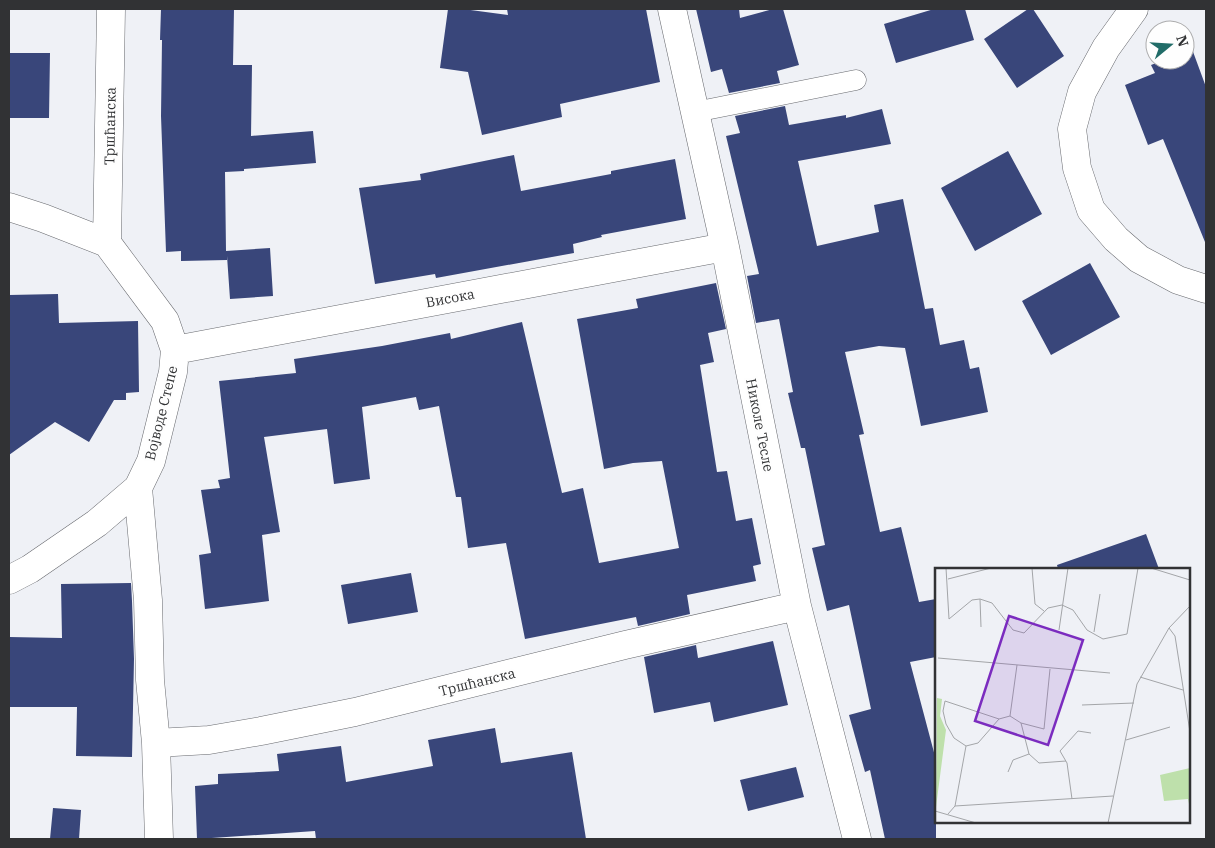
<svg xmlns="http://www.w3.org/2000/svg" width="1215" height="848" viewBox="0 0 1215 848" font-family="'IBM Plex Serif',serif">
  <style>
    .building { fill: #39467a }
    .lines { fill: none; stroke-linecap: round; stroke-linejoin: round }
    .lane-casing { stroke: #686a6f; stroke-width: 21 }
    .street-casing { stroke: #686a6f; stroke-width: 29 }
    .lane { stroke: #fff; stroke-width: 20 }
    .street { stroke: #fff; stroke-width: 28 }
    .labels { text-anchor: middle; dominant-baseline: central; stroke-width: 5; stroke-linejoin: round; paint-order: stroke }
    .street-label { font-size: 14px; fill: #313234; stroke: #fefefe }
    .inset-road { fill: none; stroke: #a3a5a8; stroke-width: 1 }
    .view { fill: #7b2cbf; fill-opacity: 0.15; stroke: #7b2cbf; stroke-width: 2.5 }
    .inset-edge { fill: none; stroke: #313234; stroke-width: 2.5 }
  </style>
  <rect width="100%" height="100%" fill="#eff1f6"/>
  <path class="building" d="M 161,9 L 234,9 L 233,65 L 252,65 L 251,136 L 313,131 L 316,163 L 244,169 L 244,171 L 225,172 L 226,251 L 270,248 L 273,296 L 230,299 L 227,256 L 227,260 L 181,261 L 181,251 L 166,252 L 161,116 L 162,40 L 160,40 Z
    M 448,9 L 463,9 L 508,15 L 507,9 L 646,9 L 660,82 L 560,104 L 562,117 L 482,135 L 468,72 L 440,68 Z
    M 696,9 L 739,9 L 740,18 L 773,9 L 783,9 L 799,65 L 777,71 L 780,83 L 729,93 L 722,69 L 711,72 Z
    M 934,9 L 965,9 L 974,40 L 896,63 L 884,24 Z
    M 1028,9 L 1033,9 L 1064,56 L 1017,88 L 984,39 Z
    M 1192,49 L 1206,87 L 1206,242 L 1205,242 L 1163,139 L 1148,145 L 1125,85 L 1155,73 L 1151,65 L 1164,60 L 1185,60 L 1185,52 Z
    M 9,53 L 50,53 L 49,118 L 9,118 Z
    M 785,106 L 789,125 L 846,115 L 846,118 L 882,109 L 891,144 L 798,161 L 817,246 L 879,232 L 874,205 L 903,199 L 925,309 L 933,308 L 940,345 L 964,340 L 970,369 L 979,367 L 988,412 L 921,426 L 905,348 L 879,346 L 845,352 L 864,434 L 859,435 L 880,532 L 901,527 L 919,602 L 936,599 L 936,657 L 910,662 L 936,760 L 936,839 L 885,839 L 870,770 L 865,772 L 849,715 L 871,709 L 849,605 L 827,611 L 812,548 L 825,545 L 805,448 L 801,448 L 788,393 L 793,392 L 779,319 L 756,323 L 747,276 L 759,274 L 726,136 L 740,133 L 735,116 Z
    M 1008,151 L 1042,214 L 975,251 L 941,188 Z
    M 514,155 L 521,191 L 611,174 L 611,171 L 675,159 L 686,219 L 601,235 L 602,237 L 573,244 L 574,253 L 436,278 L 435,274 L 375,284 L 359,188 L 421,180 L 420,174 Z
    M 1090,263 L 1120,317 L 1051,355 L 1022,301 Z
    M 716,283 L 726,329 L 708,333 L 714,362 L 700,365 L 717,472 L 727,471 L 736,521 L 752,518 L 761,564 L 753,566 L 756,581 L 687,595 L 690,614 L 638,626 L 636,617 L 525,639 L 506,543 L 468,548 L 461,497 L 456,497 L 439,406 L 419,410 L 416,397 L 362,407 L 370,479 L 334,484 L 327,429 L 264,437 L 280,532 L 262,535 L 269,601 L 205,609 L 199,555 L 211,553 L 201,490 L 220,488 L 218,480 L 230,478 L 219,381 L 296,373 L 294,359 L 382,346 L 450,333 L 451,339 L 522,322 L 562,493 L 583,488 L 599,563 L 679,548 L 662,461 L 633,463 L 604,469 L 577,319 L 638,308 L 636,299 Z
    M 58,294 L 59,323 L 138,321 L 139,392 L 126,393 L 126,400 L 114,400 L 89,442 L 55,422 L 9,455 L 9,295 Z
    M 1146,534 L 1159,569 L 1058,569 L 1057,565 Z
    M 411,573 L 418,612 L 348,624 L 341,585 Z
    M 131,583 L 132,601 L 134,659 L 132,757 L 76,756 L 77,707 L 9,707 L 9,637 L 62,638 L 61,584 Z
    M 773,641 L 788,705 L 714,722 L 710,702 L 654,713 L 644,657 L 696,645 L 698,658 Z
    M 495,728 L 501,763 L 572,752 L 586,839 L 316,839 L 315,831 L 197,839 L 195,786 L 218,784 L 218,774 L 279,771 L 277,754 L 341,746 L 346,782 L 433,766 L 428,740 Z
    M 796,767 L 804,797 L 748,811 L 740,780 Z
    M 53,808 L 81,810 L 79,839 L 50,839 Z"/>
  <g class="lines">
    <g class="lane-casing">
      <path id="lane" d="M 695,112 L 856,80"/>
    </g>
    <g class="street-casing">
      <path id="street" d="M 672,9 L 725,247 L 797,606 L 857,839
        M 1134,9 L 1106,48 L 1082,92 L 1072,129 L 1077,168 L 1091,210 L 1116,239 L 1139,259 L 1178,280 L 1206,289
        M 9,207 L 43,218 L 107,243 L 165,321 L 175,350 L 173,372 L 151,461 L 138,488 L 97,523 L 30,569 L 9,580
        M 107,243 L 111,9
        M 175,350 L 725,247
        M 138,488 L 148,600 L 150,680 L 156,743 L 209,740 L 261,731 L 355,712 L 625,645 L 797,606
        M 156,743 L 159,839"/>
    </g>
    <use href="#lane" class="lane"/>
    <use href="#street" class="street"/>
  </g>
  <g class="labels">
    <g class="street-label">
      <text transform="translate(110 126) rotate(-89)">Тршћанска</text>
      <text transform="translate(450 298) rotate(-11)">Висока</text>
      <text transform="translate(161 413) rotate(-76)">Војводе Степе</text>
      <text transform="translate(760 425) rotate(79)">Николе Тесле</text>
      <text transform="translate(477 682) rotate(-14)">Тршћанска</text>
    </g>
  </g>
  <g transform="translate(935 568)">
    <rect width="255" height="255" fill="#eff1f6"/>
    <path d="M 2,130 L 7,131 L 5,148 L 11,162 L 1,239 ZM 255,200 L 255,241 L 253,231 L 229,233 L 225,207 Z" fill="#bee0ab"/>
    <path class="inset-road" d="M 11,0 L 14,51 L 37,32 L 45,31 L 57,35 L 78,62 L 89,65 L 113,40 L 127,37 L 138,42 L 152,62 L 168,71 L 192,66 L 203,0M 97,0 L 100,36 L 109,43M 216,0 L 255,12M 13,11 L 56,0M 45,31 L 46,59M 234,60 L 240,68 L 255,164M 124,62 L 133,0M 159,64 L 165,26M 3,90 L 175,105M 205,109 L 248,122M 147,137 L 199,135M 75,148 L 82,97M 86,155 L 109,161 L 115,101M 191,172 L 235,159M 31,178 L 19,170 L 11,156 L 8,143 L 10,133 L 64,151M 94,186 L 104,195 L 131,193M 137,231 L 132,195 L 125,183 L 143,163 L 156,165M 20,238 L 31,178 L 43,175 L 64,151 L 75,148 L 86,155 L 94,186 L 78,192 L 73,204M 0,243 L 41,255M 13,246 L 20,238 L 178,228M 173,255 L 202,116 L 234,60 L 255,38"/>
    <path class="view" d="M 74,48 L 148,72 L 113,177 L 40,153 Z"/>
    <rect width="255" height="255" class="inset-edge"/>
  </g>
  <rect width="1215" height="848" fill="none" stroke="#313234" stroke-width="20"/>
  <g transform="translate(1170 45) rotate(72)"><circle r="24" fill="#fefefe" stroke="#acacad"/>
  <path d="M0-4L9 19L0 12L-9 19Z" fill="#216c68"/>
  <text y="-8" font-size="14" font-weight="bold" text-anchor="middle" fill="#313234">N</text>
  </g>
</svg>
